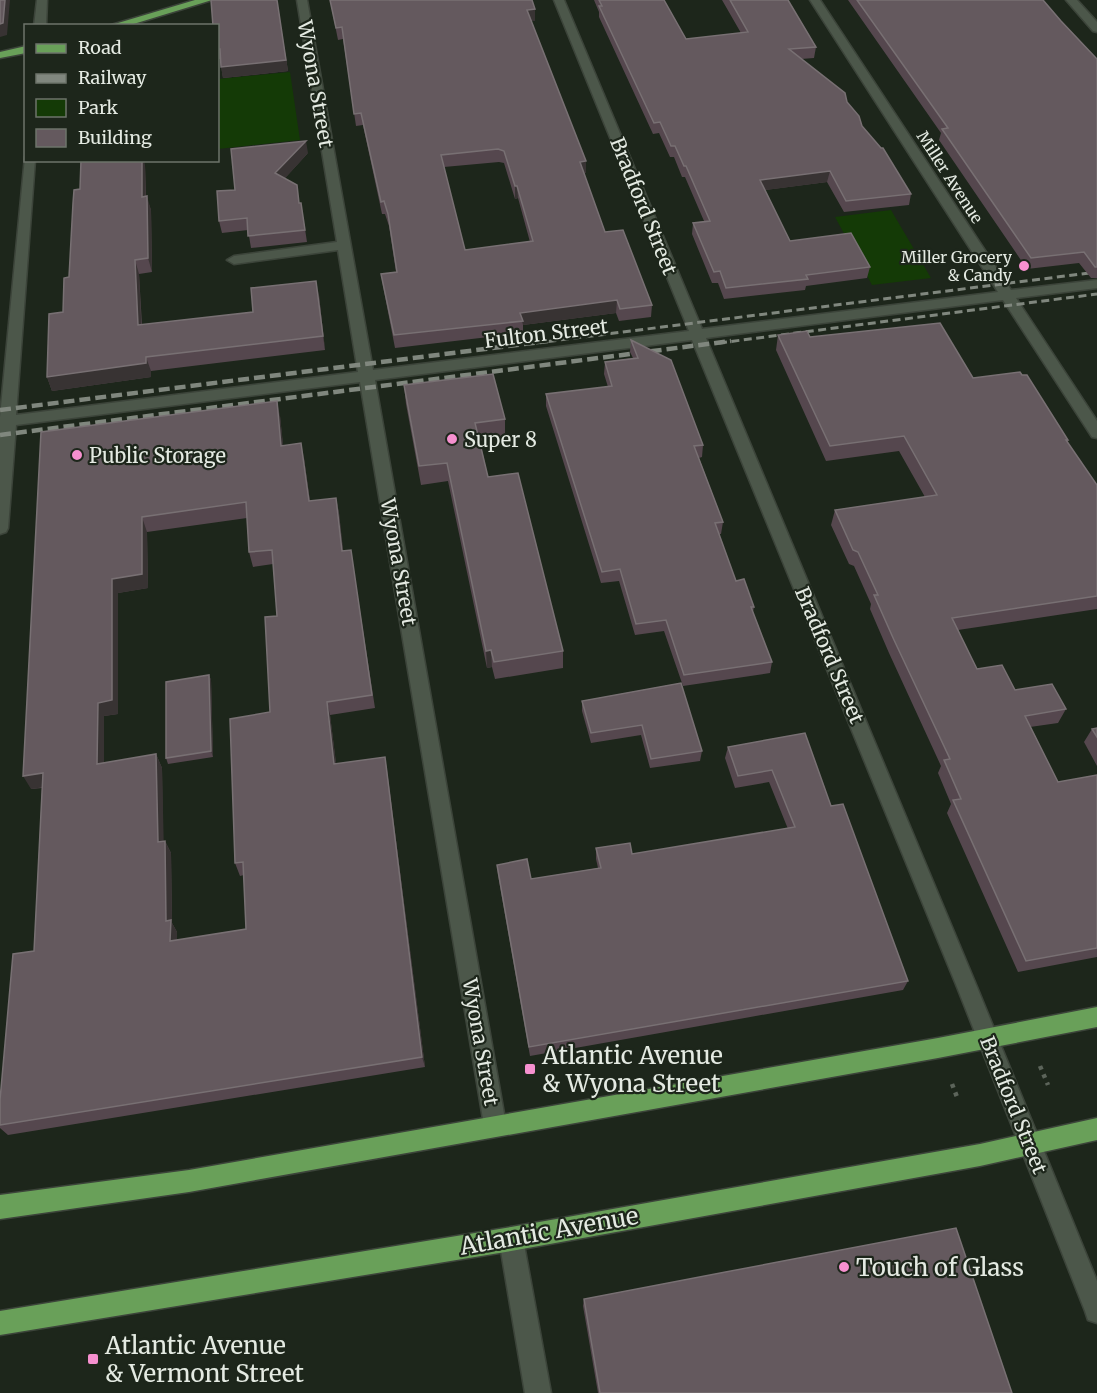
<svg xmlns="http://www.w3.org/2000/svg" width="1097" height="1393" viewBox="0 0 1097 1393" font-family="Merriweather,serif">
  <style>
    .green { fill: #143a06 }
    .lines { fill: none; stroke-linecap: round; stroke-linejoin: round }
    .minor-casing { stroke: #3c443a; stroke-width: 3 }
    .major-casing { stroke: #3c443a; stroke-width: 3 }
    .path { stroke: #5c645a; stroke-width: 4.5; stroke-dasharray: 4 5; stroke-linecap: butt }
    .minor { fill: #4c574a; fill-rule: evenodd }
    .major { fill: #69a059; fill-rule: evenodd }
    .rail-far1 { stroke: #80877e; stroke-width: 3; stroke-dasharray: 8 4.5; stroke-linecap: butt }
    .rail { stroke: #80877e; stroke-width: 4.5; stroke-dasharray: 11 5; stroke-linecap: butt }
    .wall { fill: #55474e; fill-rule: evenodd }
    .shaded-wall { fill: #383333 }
    .building { fill: #64595e; stroke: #787073; stroke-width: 1.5; fill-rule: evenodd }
    .poi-dot { fill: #f690cf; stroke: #1d261b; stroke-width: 2 }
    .labels { text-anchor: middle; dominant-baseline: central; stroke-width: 4.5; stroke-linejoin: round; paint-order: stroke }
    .far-street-label { font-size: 16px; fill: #e4eae2; stroke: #1d261b }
    .far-poi-label { font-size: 16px; fill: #e4eae2; stroke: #1d261b; text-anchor: end }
    .street-label { font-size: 20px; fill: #e4eae2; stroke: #1d261b }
    .poi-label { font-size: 20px; fill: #e4eae2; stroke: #1d261b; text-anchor: start }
    .near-poi-label { font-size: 24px; fill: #e4eae2; stroke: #1d261b; text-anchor: start }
    .near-street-label { font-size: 24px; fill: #e4eae2; stroke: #1d261b }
  </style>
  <rect width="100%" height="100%" fill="#1d261b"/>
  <path class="green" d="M 290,72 L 300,140 L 218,149 L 218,79 Z
    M 891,210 L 931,278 L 872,285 L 835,217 Z"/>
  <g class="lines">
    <g class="minor-casing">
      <path id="minor" d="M 37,0 L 47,0 L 46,26 L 34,26 Z
        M 297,0 L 307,0 L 373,370 L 689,331 L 554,0 L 564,0 L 702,329 L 998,292 L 810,0 L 820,0 L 1011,290 L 1097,280 L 1097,288 L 1016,298 L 1097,421 L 1097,438 L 1092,437 L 1003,300 L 706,338 L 977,987 L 1097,1281 L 1097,1323 L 1088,1320 L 1085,1311 L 957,987 L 692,340 L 375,380 L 506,1125 L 503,1133 L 495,1136 L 487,1133 L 484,1125 L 360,382 L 16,425 L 8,528 L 6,532 L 0,534 L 0,417 L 25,157 L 26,160 L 35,160 L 16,415 L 358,372 L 338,250 L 234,264 L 227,260 L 234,256 L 337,242 Z
        M 1066,0 L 1077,0 L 1097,22 L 1097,32 L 1093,31 Z
        M 511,1227 L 519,1231 L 523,1239 L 551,1393 L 525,1393 L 499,1239 L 503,1231 Z"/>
    </g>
    <g class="major-casing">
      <path id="major" d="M 195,0 L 212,0 L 127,26 L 108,26 Z
        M 26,46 L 26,53 L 0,58 L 0,52 Z
        M 1097,1007 L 1097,1027 L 938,1058 L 189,1192 L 0,1219 L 0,1195 L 189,1170 L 938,1038 Z
        M 1097,1118 L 1097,1140 L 980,1166 L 511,1251 L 0,1335 L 0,1311 L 511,1227 L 980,1144 Z"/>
    </g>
    <path class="path" d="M 1040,1066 L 1048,1085
      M 952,1084 L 957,1097"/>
    <use href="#minor" class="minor"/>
    <use href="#major" class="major"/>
    <path class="rail-far1" d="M 536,343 L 1097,272
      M 719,343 L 1097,294"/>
    <path class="rail" d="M 0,410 L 548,341
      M 0,435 L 731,341"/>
  </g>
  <path class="wall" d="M 277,0 L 288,71 L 223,78 L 220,59 L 218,59 L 218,26 Z
    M 330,0 L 532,0 L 535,21 L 531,21 L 586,173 L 584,173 L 605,232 L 652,305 L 651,317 L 619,321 L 616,313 L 523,325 L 523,333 L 395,348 L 383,286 L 381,274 L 396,272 L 389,226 L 385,214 L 382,214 L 363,125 L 356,126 L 343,39 L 338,40 ZM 499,162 L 504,163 L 515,199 L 518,198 L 530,242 L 465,250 L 444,167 Z
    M 594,0 L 664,0 L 686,39 L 741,33 L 722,0 L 788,0 L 816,47 L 814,58 L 801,59 L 847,102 L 862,126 L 911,194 L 909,205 L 844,212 L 827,182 L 765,190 L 790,241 L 870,267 L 867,278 L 806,286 L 805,290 L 724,299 L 718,283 L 712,283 L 692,234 L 693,223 L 704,221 L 685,177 L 682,177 L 674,157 L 670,157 L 659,133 L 653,134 L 599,17 L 599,12 Z
    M 848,0 L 1043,0 L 1061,21 L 1097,59 L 1097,278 L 1091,278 L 1079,263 L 1027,269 L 939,140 L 941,133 Z
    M 308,153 L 285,178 L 299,203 L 301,203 L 307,242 L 251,248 L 248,230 L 222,233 L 219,221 L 235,190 Z
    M 145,165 L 146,197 L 151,210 L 152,272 L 139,274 L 142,325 L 253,312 L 319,295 L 325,350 L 151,371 L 151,377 L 52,391 L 47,377 L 63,312 L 69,277 L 80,189 Z
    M 778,335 L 810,337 L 973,378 L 1068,440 L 1067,443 L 1097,485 L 1097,609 L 958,630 L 977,669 L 1015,690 L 1066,709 L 1058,723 L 1030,727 L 1058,782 L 1097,775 L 1097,957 L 1018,972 L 947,813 L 951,804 L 938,773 L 941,766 L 889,653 L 870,609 L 871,604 L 854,566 L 849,564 L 831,525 L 835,510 L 925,497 L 899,451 L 826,461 L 776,350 Z
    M 631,340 L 703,445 L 702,457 L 699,458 L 723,522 L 721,534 L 719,534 L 736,581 L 754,607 L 753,612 L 772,662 L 770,673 L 683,686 L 664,631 L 635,635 L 619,581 L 601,583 L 546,406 L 546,394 L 608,387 L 604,374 L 605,362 L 633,358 L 630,352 Z
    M 404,385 L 505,419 L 505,437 L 480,441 L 488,477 L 563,651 L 563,668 L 495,679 L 492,667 L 487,668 L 448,481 L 421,485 L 406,404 Z
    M 280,416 L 283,446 L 304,458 L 310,501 L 336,498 L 339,513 L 343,551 L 353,565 L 375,708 L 330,715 L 336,764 L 385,757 L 387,770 L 425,1067 L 8,1135 L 0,1128 L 0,1100 L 34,951 L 42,788 L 31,789 L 41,432 ZM 247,518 L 249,552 L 253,567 L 273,564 L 277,616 L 270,712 L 235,863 L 240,876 L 244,875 L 246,929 L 177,940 L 177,932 L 172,923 L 171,853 L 165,841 L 163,841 L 162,768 L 156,754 L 104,763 L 104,716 L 118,714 L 118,593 L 148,588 L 147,532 Z
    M 209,675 L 211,680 L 213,757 L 168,764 L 166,758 Z
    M 681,683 L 702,751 L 700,761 L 650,768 L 641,735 L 591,743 L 582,711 L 582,701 Z
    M 1097,728 L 1097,766 L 1084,742 L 1092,729 Z
    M 805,733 L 831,806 L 908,981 L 903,990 L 530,1056 L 498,875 L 497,865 L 531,879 L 598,868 L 596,859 L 596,848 L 632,854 L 788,829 L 769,782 L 735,788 L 725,758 L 728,747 Z
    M 584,1299 L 1012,1393 L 598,1393 L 583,1306 Z"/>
  <path class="shaded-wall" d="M 5,0 L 10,0 L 7,35 L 0,37 L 0,24 Z
    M 277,0 L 288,71 L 223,78 L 221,67 Z
    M 535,9 L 535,21 L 527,21 L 527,10 Z
    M 306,141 L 308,153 L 278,186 L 275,173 Z
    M 142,160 L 144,160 L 145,165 L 146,211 L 142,197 Z
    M 586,161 L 586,173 L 580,174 L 580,162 Z
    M 830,171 L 827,182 L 759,191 L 760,180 Z
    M 515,186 L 517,186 L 518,198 L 515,199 Z
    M 147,196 L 151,210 L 152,272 L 148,258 Z
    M 135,260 L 139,274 L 142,339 L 138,325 Z
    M 316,281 L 319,295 L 325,350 L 323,336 Z
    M 617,300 L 616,313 L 523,325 L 520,313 Z
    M 146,357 L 151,371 L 151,377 L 52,391 L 47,377 Z
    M 277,401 L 280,416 L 285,461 L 281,446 Z
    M 301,443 L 304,458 L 312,516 L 309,501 Z
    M 336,498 L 339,513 L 345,566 L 342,551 Z
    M 142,517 L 147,532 L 148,588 L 118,593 L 118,714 L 104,716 L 104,777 L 97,764 L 98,703 L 112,579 Z
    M 491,650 L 492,667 L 487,668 L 486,651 Z
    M 209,675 L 211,680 L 213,757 L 211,751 Z
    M 327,702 L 330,715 L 338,778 L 334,764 Z
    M 156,754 L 162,768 L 164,854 L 158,842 Z
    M 385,757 L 387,770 L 425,1067 L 422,1057 Z
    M 43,773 L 51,786 L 31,789 L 23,776 Z
    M 165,841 L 171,853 L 172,923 L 177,932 L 177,952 L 170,941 L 166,921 Z"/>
  <path class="building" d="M 0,0 L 5,0 L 3,23 L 0,24 Z
    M 211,0 L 277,0 L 286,60 L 221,67 L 220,49 L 218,49 L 218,26 L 213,26 Z
    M 330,0 L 532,0 L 535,9 L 527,10 L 586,161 L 580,162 L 605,232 L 623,230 L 652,305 L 620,309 L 617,300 L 520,313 L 523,321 L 394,335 L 381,274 L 397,272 L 388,214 L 384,201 L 381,202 L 361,113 L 354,114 L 342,27 L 336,28 ZM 498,149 L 504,151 L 515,186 L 517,186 L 533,241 L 465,250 L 441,155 Z
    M 599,0 L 664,0 L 686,39 L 748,32 L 730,0 L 788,0 L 816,47 L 789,49 L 845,93 L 847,102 L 859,116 L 862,126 L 881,148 L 883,148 L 911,194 L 846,201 L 830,171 L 760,180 L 790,241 L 851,233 L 870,267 L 806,275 L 808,279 L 726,288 L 720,271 L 714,272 L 693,223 L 710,221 L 686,166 L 684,166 L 675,146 L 671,146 L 660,122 L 654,123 L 599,6 L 602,6 Z
    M 857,0 L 1043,0 L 1061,21 L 1097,59 L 1097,267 L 1095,267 L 1084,252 L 1031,258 L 942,129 L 948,128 Z
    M 306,141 L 275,173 L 297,185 L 299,203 L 301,203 L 305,230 L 248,236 L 247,218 L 219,221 L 217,191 L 235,190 L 231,149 Z
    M 81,160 L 142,160 L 142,197 L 147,196 L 148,258 L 135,260 L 138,325 L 253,312 L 251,288 L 316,281 L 323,336 L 146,357 L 146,363 L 47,377 L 49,314 L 63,312 L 64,278 L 69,277 L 73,203 L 74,190 L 80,189 Z
    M 940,323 L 973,378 L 1020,372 L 1022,375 L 1027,375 L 1068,440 L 1066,440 L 1097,485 L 1097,596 L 952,618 L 977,669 L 1002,665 L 1015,690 L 1052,684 L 1066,709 L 1025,716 L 1058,782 L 1097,775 L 1097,948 L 1026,961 L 953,800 L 961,799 L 944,760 L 950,759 L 894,640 L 874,595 L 878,595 L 858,552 L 853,550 L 835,510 L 937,495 L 904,436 L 830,446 L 778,335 L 807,331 L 810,337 Z
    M 631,340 L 671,360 L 703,445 L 694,446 L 723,522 L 715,523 L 736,581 L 744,579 L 754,607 L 751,607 L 772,662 L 684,675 L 666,620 L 636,624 L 620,569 L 602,572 L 546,394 L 612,386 L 605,362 L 638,358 Z
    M 493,374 L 505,419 L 475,423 L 488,477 L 518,473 L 563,651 L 494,662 L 491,650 L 486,651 L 447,463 L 419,466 L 404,385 Z
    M 277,401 L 281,446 L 301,443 L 309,501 L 336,498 L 342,551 L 351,550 L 372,695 L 327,702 L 334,764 L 385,757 L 422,1057 L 0,1125 L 0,1100 L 13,954 L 34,951 L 43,773 L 23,776 L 41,432 ZM 246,502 L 249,552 L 272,550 L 277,616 L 265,617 L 270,712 L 230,719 L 235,863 L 243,862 L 246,929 L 170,941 L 171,920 L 166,921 L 165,841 L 158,842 L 156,754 L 97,764 L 98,703 L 112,700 L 112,579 L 142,574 L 142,517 Z
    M 209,675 L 211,751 L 166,758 L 166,682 Z
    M 681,683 L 702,751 L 651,759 L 642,725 L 591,733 L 582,701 Z
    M 1097,728 L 1097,737 L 1092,729 Z
    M 805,733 L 831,806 L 843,804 L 908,981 L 529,1047 L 497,865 L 527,859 L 531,879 L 601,868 L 596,848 L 630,843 L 632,854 L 795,827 L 772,770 L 738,776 L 728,747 Z
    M 956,1228 L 1012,1393 L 600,1393 L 584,1299 Z"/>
  <g class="poi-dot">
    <circle cx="1024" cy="266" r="6"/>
    <circle cx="452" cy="439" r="6"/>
    <circle cx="77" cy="455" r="6"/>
    <rect x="524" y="1063" width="12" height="12" rx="3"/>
    <circle cx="844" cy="1267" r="6"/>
    <rect x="87" y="1353" width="12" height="12" rx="3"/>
  </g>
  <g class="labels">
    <g class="far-street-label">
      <text transform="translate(950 177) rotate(57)">Miller Avenue</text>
    </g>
    <g class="far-poi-label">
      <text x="1012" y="257">Miller Grocery<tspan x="1012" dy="18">&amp; Candy</tspan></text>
    </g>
    <g class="street-label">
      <text transform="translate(316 84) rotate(80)">Wyona Street</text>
      <text transform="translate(644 206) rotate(68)">Bradford Street</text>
      <text transform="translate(546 333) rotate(-7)">Fulton Street</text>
      <text transform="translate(399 562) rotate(80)">Wyona Street</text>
      <text transform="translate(830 655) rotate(67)">Bradford Street</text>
      <text transform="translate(481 1042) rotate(80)">Wyona Street</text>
      <text transform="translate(1014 1105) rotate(68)">Bradford Street</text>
    </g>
    <g class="poi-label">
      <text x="464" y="439">Super 8</text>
      <text x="89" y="455">Public Storage</text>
    </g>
    <g class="near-poi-label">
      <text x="542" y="1055">Atlantic Avenue<tspan x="542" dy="28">&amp; Wyona Street</tspan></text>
      <text x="856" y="1267">Touch of Glass</text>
      <text x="105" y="1345">Atlantic Avenue<tspan x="105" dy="28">&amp; Vermont Street</tspan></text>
    </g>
    <g class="near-street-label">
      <text transform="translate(549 1231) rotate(-10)">Atlantic Avenue</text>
    </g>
  </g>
  <rect x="24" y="24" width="195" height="138" fill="#1d261b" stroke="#6d746b" stroke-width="1.5"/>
  <rect x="36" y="44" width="30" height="9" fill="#69a059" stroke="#6d746b" stroke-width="1.5"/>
  <text x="78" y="54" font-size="18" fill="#e4eae2">Road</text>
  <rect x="36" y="74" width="30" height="9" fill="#80877e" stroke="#6d746b" stroke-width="1.5"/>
  <text x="78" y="84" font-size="18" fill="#e4eae2">Railway</text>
  <rect x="36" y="99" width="30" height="18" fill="#143a06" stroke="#6d746b" stroke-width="1.5"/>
  <text x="78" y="114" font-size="18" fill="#e4eae2">Park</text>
  <rect x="36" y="129" width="30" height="18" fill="#64595e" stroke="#6d746b" stroke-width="1.5"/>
  <text x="78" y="144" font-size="18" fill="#e4eae2">Building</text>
</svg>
